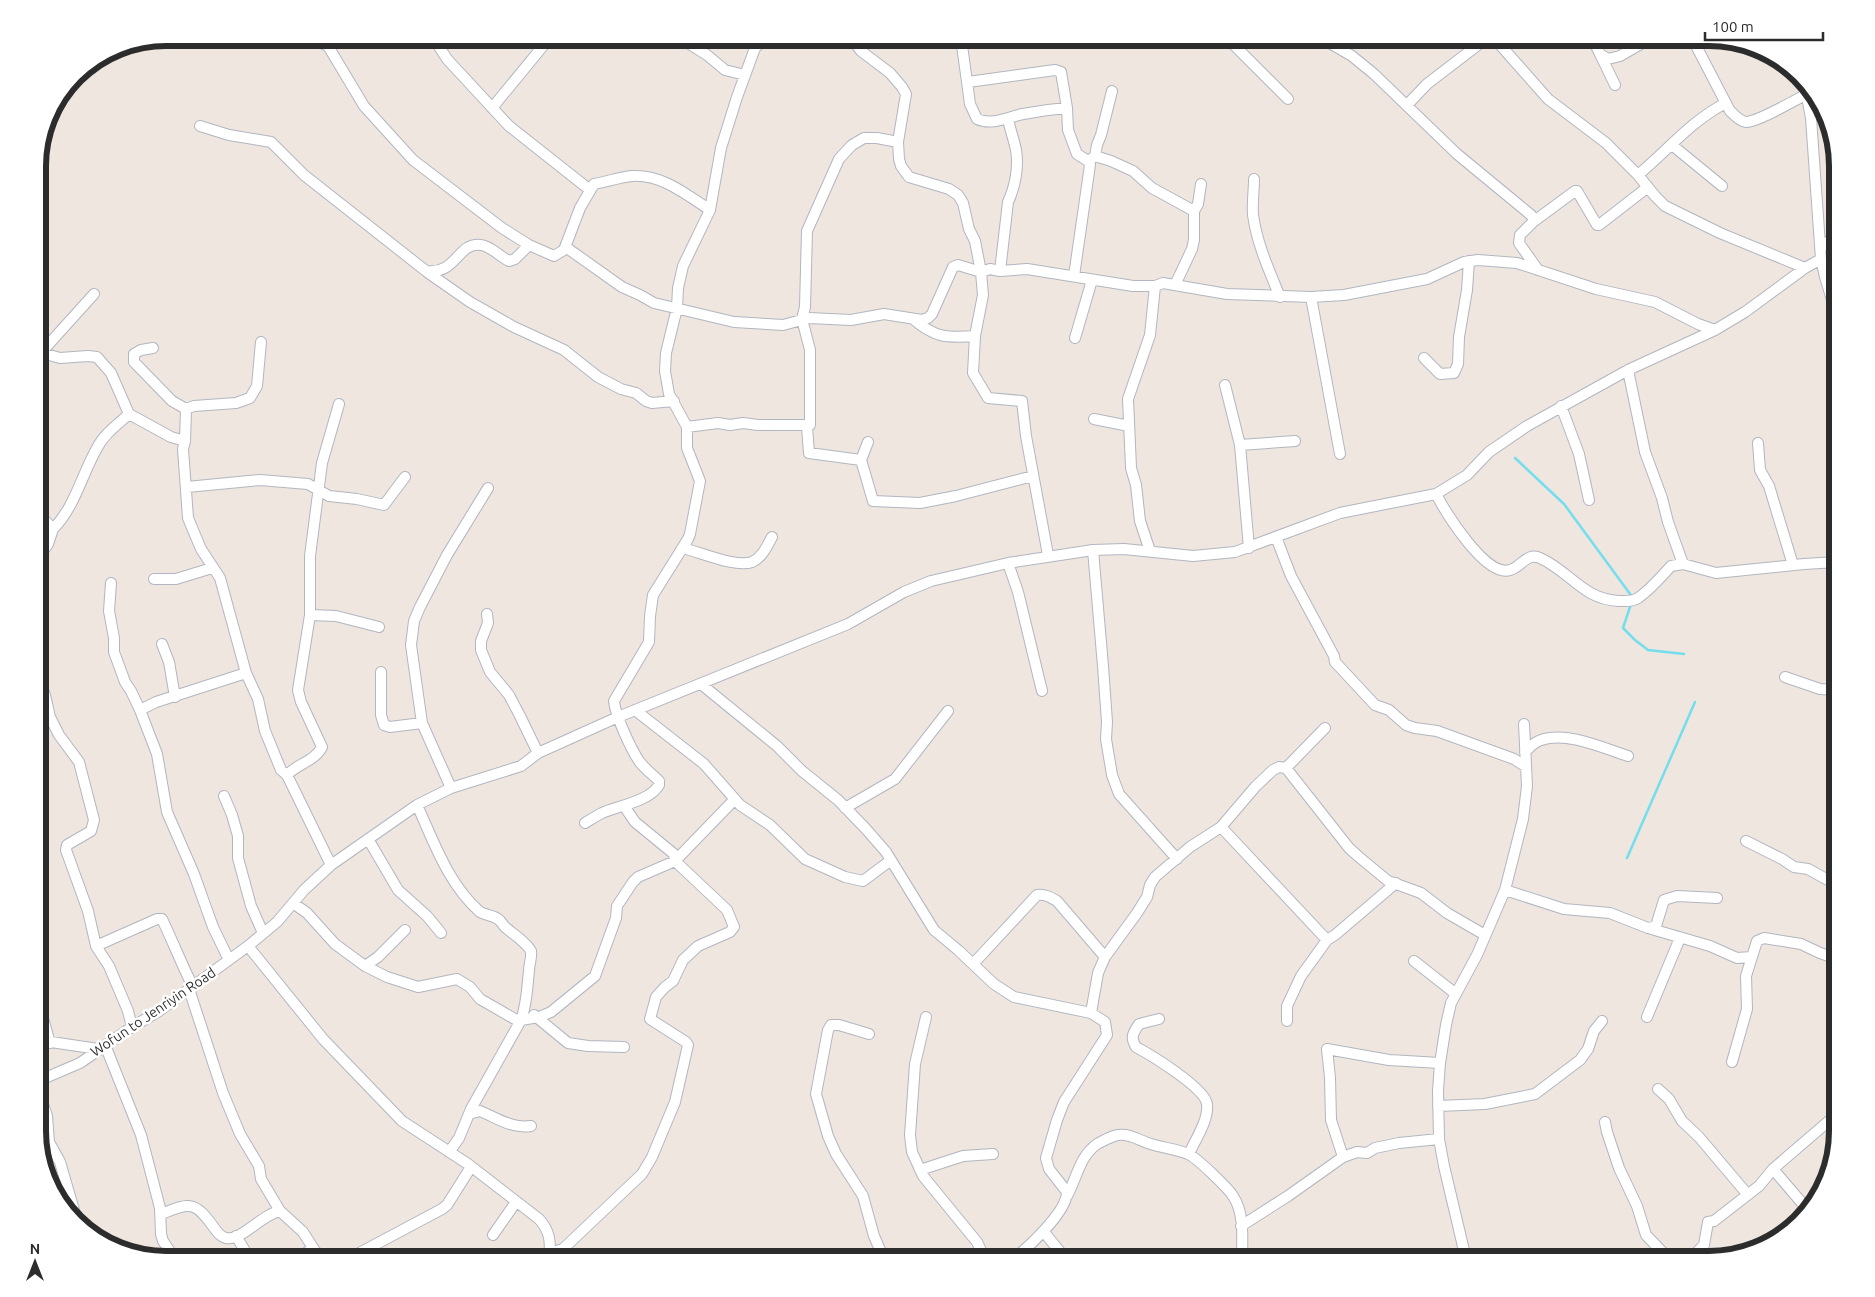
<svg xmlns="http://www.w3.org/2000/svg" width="1875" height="1297" viewBox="0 0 1875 1297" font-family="Ubuntu,sans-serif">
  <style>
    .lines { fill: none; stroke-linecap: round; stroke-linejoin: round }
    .stream { stroke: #74ddee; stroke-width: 2.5 }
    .minor-casing { stroke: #b2b6c0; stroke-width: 12 }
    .minor { stroke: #fff; stroke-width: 10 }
    .labels { text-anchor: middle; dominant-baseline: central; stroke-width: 5; stroke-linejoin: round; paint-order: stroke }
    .street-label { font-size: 14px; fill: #2c2c2c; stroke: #fff }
    .rim { fill: none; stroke: #2c2c2c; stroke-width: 6 }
  </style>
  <rect width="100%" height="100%" fill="#eee6df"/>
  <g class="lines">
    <path class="stream" d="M 1515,458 L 1564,504 L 1633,598
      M 1631,604 L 1623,628 L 1635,640 L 1648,650 L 1684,654
      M 1627,858 L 1695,702"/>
    <g class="minor-casing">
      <path id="minor" d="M 273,38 L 282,40 L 312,39 L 328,46 L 364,106 L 413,160 L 502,228 L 529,245 L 554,256 L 567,248 L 622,287 L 640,295 L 654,303 L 734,322 L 783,325 L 809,318 L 851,320 L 884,314 L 922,320 L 928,318 L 932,314 L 953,267 L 958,265 L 981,272 L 983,295 L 975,336 L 973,373 L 988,398 L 1022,401 L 1026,436 L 1048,555
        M 438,38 L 438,45 L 447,59 L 509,126 L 590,190
        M 680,38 L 707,55 L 725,70 L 745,75
        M 851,38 L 861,51 L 890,73 L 902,87 L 906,94 L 898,142 L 899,159 L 901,166 L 909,177 L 949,189 L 958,195 L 963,203 L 969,229 L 975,241 L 981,272 L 990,269 L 1000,271 L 1027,269 L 1133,286 L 1155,286 L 1150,335 L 1128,399 L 1131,468 L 1136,485 L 1140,521 L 1150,551
        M 961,38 L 970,104 L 977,119 C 992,126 1008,117 1023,114 C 1038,111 1053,109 1067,108 L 1068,130 L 1077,154 L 1088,161 L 1090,165 L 1074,276
        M 1227,38 L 1288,99
        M 1321,38 L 1352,56 L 1374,74 L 1457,154 L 1531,215 L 1533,218 L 1533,222 L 1520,235 L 1519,243 L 1538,270
        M 1494,38 L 1548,99 L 1606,143 L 1638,175 L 1655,196 L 1665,206 L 1720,233 L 1805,268
        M 1592,38 L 1600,54 L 1608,59 L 1620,56 L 1651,38
        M 1692,38 L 1730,111 C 1735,115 1739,121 1746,122 C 1758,122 1795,100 1807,94
        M 328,46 L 339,38
        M 1238,48 L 1248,38
        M 1600,54 L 1615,85
        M 74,78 L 91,69 L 106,55
        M 968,82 L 1055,70 L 1061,72 L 1067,108
        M 1805,86 L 1811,118 L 1821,259 L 1825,277 L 1837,316
        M 1407,105 L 1427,84 L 1487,38
        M 492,108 L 543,46
        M 200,126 L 229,135 L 271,142 L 304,175 L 426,271 C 457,275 457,242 481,245 C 491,246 500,257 509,261 L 515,259 L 529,245
        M 1672,145 L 1722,186
        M 1095,156 L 1111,161 L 1133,171 L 1152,188 L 1194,211
        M 1091,159 L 1095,156 L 1097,145 L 1101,135 L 1112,91
        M 1638,175 C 1667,151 1692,120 1726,103
        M 1254,179 C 1254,191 1252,203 1253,215 C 1257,244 1269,270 1280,297
        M 1533,222 L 1575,191 L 1577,191 L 1597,225 L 1599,225 L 1648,187
        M 1821,248 L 1837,234
        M 564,250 L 580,208 L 594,184 C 606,182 620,177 632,176 C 662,174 687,195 710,210
        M 1000,271 L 1008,202 C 1015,187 1019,167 1016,150 C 1014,140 1010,129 1008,119
        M 427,272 L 470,302 L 514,327 L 564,350 L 598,377 L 621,389 L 636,393 L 646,401 L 652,403 L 674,401
        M 1825,277 L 1837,279
        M 1175,285 L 1192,249 L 1194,240 L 1194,211 L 1198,204 L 1201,184
        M 1155,286 L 1163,283 L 1227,294 L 1311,297 L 1344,295 L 1427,279 L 1464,262 L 1478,260 L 1517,263 L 1596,289 L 1655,302 L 1698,324 L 1715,330
        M 1311,297 L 1340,454
        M 913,319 C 935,338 947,338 975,336
        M 1075,338 L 1092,280
        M 153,348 L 141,350 L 134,354 L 134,362 L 172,401 L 186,409
        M 42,353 L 60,358 L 88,356 L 97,357 L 111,373 L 129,414 L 171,437 L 185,441 L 183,449 L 188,518 L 201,549 L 220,578 L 246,673 L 258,699 L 265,731 L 281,770 L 287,775 L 331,865
        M 38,356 L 94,294
        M 1424,358 L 1440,374 L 1454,373 L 1458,364 L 1459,337 L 1467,290 L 1469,261
        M 1628,370 L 1645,452 L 1662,498 L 1668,522 L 1683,564
        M 1225,385 L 1240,445 L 1249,548
        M 1561,406 L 1579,454 L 1589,500
        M 1094,419 L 1129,426
        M 687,427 L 718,423 L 730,425 L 743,423 L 758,425 L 810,425 L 810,350 L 802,319 L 805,307 L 807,231 L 839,159 L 852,145 L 864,138 L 877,138 L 898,142
        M 807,427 L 809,453 L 861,460
        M 185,441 L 186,409 L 194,406 L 236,403 L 250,398 L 257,386 L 261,342
        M 868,442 L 861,460 L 873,501 L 920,503 L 956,496 L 1033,476
        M 1758,443 L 1760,470 L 1769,486 L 1793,565
        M 1240,445 L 1295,441
        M 187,487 L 260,480 L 308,484 L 329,496 L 357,499 L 384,505 L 405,477
        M 1436,494 C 1446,513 1486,578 1510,570 C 1521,567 1527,552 1540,558 C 1571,572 1582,599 1619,601 C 1625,601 1632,602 1638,598 C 1650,590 1661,577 1671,566 L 1683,564 L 1716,573 L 1804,564 L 1837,562
        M 38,513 L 53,529 L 48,544 L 38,558
        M 53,529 C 75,507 82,474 97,448 C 104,434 118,424 129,414
        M 1276,537 L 1291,576 L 1334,656 L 1335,662 L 1375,705 L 1389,710 L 1406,725 L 1415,728 L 1437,731 L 1514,759 L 1525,766
        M 682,548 C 701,552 735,568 752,562 C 762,558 767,546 772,537
        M 1093,550 L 1103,666 L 1107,722 L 1106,739 L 1112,775 L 1119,794 L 1177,859
        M 1008,563 L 1018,592 L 1042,691
        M 154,579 L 176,579 L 212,568
        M 111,583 L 109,611 L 114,638 L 114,652 L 125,682 L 131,691 L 140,710 L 157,754 L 167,812 L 194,874 L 213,927 L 229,960
        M 487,614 L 488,623 L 481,641 L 481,650 L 490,672 L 509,695 L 519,714 L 538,753
        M 310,615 L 336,616 L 379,627
        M 162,644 L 169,662 L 175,697
        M 381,672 L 381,715 L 384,725 L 390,727 L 422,723
        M 1785,677 L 1820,689 L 1837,690
        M 38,679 L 45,695 L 50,717 L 59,735 L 79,762 L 94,820 L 91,831 L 67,845 L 66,850 L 88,911 L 96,946 L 109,966 L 128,1011 L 132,1027
        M 701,684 L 777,746 L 802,771 L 838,800 L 866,829 L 886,852 L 934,930 L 958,950 L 994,984 L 1014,997 L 1091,1013 L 1105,1022 L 1107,1035 L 1064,1102 L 1057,1120 L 1046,1158 L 1049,1169 L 1067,1192 C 1067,1212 1028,1247 1014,1259
        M 140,710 L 156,702 L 246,673
        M 635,710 L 704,764 L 740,805 L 770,825 L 805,859 L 845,877 L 863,881 L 891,860
        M 1525,752 C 1530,747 1534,742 1541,740 C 1567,731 1603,748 1628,756
        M 1286,768 L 1325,728
        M 287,775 C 297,764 315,761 322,747 L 301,702 L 298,690 L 310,615 L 310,556 L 322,463 L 339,404
        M 451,788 L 422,723 L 411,645 L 414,621 L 420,607 L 447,555 L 488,488
        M 224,796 L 232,815 L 238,836 L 238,858 L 251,906 L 263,933
        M 417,805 C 434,842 448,884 480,912 C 485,915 492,915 498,919 C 501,921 503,925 505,927 C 514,935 525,941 531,951 C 532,958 529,964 529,971 C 527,988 527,1004 521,1020 L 471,1109 L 459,1138 L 449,1152
        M 845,808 L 895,779 L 948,711
        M 585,823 C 590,820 596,816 602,813 C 618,806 650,801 659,785 L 659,781 C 652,774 644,768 639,761 C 631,749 615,715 614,701 L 649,642 L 650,616 L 653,595 L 688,539 L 690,534 L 700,481 L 687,448 L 687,427 L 669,394 L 665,371 L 666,353 L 677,308 L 678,288 L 683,266 L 710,210 L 721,148 L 737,97 L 755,48 L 766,38
        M 1221,827 L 1327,940 L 1335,935 L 1396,883
        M 368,839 L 398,890 L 427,916 L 441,933
        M 1746,841 L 1782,859 L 1794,867 L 1808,869 L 1837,885
        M 1505,890 L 1564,909 L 1610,913 L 1648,928 L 1710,946 L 1737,958 L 1752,957
        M 293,903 L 307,913 L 335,944 L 365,966 L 387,977 L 418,987 L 457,979 L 470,987 L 480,999 L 520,1022
        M 1648,928 L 1656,926 L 1664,900 L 1677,896 L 1717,898
        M 96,946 L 157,919 L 162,919 C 173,942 182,965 193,987
        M 248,946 L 323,1039 L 402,1121 L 468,1164 L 539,1219 C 550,1231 551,1242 549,1258
        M 1414,961 L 1456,994
        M 973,964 L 1037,895 C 1045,894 1050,897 1057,901 L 1105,957
        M 365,966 L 378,957 L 405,930
        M 189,989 L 223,1093 L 240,1134 L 259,1166 L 261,1179 L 280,1211
        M 38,1001 L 50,1043
        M 1091,1013 L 1098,973 L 1105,957 L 1137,913 L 1147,897 L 1150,885 L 1155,877 L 1190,847 L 1221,827 L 1256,786 L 1273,770 L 1279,767 L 1286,768 L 1349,848 L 1359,857 L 1388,881 L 1421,893 L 1447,913 L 1485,935
        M 534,1015 L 568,1043 L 588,1046 L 624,1047
        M 926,1017 L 915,1064 L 910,1135 L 912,1152 L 923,1176 L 977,1242 L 985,1259
        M 1647,1017 L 1680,938
        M 1159,1019 L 1139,1024 C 1133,1033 1130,1037 1136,1047 C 1151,1055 1205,1088 1207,1104 C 1209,1120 1195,1140 1189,1154
        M 521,1020 L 539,1017 L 551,1012 L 595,976 L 616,918 L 617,906 L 633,882 L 638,877 L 675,861 L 674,854 L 635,822 L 624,806
        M 1287,1021 L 1287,1006 L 1301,976 L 1327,940
        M 869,1034 L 839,1025 L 831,1025 L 828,1030 L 816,1094 L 828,1136 L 836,1154 L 863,1196 L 874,1236 L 884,1259
        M 38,1040 L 98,1049
        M 105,1045 L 141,1135 L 160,1208 L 161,1234 L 163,1241 L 175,1259
        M 1732,1062 L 1747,1009 L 1746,976 L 1757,941 L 1764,938 L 1801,944 L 1820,953 L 1837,959
        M 38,1081 L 80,1063 L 132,1027 L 159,1011 L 248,946 L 277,922 L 304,890 L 331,865 L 417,805 L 451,788 L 521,766 L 538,753 L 618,717 L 848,624 L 904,592 L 931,581 L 1008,563 L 1093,550 L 1124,549 L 1193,556 L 1235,552 L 1340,513 L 1436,494 L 1467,475 L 1489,452 L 1527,426 L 1628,370 L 1715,330 L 1745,312 L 1805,268 L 1821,259
        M 1658,1089 L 1669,1099 L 1682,1121 L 1699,1137 L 1748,1195
        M 38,1090 L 47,1116 L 49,1142 L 60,1162 L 76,1217
        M 1438,1106 L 1485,1104 L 1535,1094 L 1580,1060 L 1588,1049 L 1594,1031 L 1602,1021
        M 469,1114 L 480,1111 C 497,1118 512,1129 531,1126
        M 1605,1122 L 1607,1132 L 1619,1168 L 1637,1206 L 1646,1235 L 1669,1259
        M 1343,1157 L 1331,1120 L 1330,1078 L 1327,1049 L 1389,1060 L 1440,1063
        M 1773,1169 L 1807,1209
        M 920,1170 L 963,1156 L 993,1154
        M 1067,1196 C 1077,1178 1079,1157 1097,1144 C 1103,1141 1111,1136 1118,1135 C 1130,1133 1140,1141 1151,1144 C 1163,1148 1177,1149 1188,1154 C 1196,1157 1228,1188 1233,1196 C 1245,1214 1242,1239 1242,1259
        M 161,1214 C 191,1202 195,1201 215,1229 C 218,1233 221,1237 226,1238 C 242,1241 262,1214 280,1211 L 303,1232 L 315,1251 L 326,1259
        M 1241,1226 L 1288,1196 L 1343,1157 L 1357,1152 L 1367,1153 L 1375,1148 L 1399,1143 L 1439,1139
        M 1044,1232 L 1061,1253 L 1071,1259
        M 493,1235 L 516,1202
        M 236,1236 L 250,1259
        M 549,1253 L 563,1249 L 642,1174 L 652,1157 L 675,1102 L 688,1045 L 686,1042 L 650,1019 L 656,997 L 665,987 L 673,981 L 683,960 L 698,946 L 730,932 L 734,927 L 727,910 L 675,861 L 735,799
        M 278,1259 L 300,1257 L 313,1248
        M 348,1259 L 442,1209 L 447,1205 L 471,1167
        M 1466,1259 L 1444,1166 L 1439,1139 L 1438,1091 L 1440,1063 L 1446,1025 L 1451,1003 L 1477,955 L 1505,890 L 1523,819 L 1527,786 L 1524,724
        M 1690,1259 L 1704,1245 L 1708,1222 L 1714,1221 L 1759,1186 L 1773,1169 L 1837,1114"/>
    </g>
    <use href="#minor" class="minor"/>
  </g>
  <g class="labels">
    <g class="street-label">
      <text transform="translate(153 1012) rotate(-34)">Wofun to Jenriyin Road</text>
    </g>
  </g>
  <path d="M0 0H1875V1297H0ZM166 46H1709A120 120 0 0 1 1829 166V1131A120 120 0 0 1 1709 1251H166A120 120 0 0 1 46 1131V166A120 120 0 0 1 166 46Z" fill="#fff" fill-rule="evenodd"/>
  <path class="rim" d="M166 46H1709A120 120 0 0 1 1829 166V1131A120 120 0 0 1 1709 1251H166A120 120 0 0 1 46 1131V166A120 120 0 0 1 166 46Z"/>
  <g transform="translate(35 1262)" stroke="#ffffff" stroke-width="4" paint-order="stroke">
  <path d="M0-4L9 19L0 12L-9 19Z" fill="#2c2c2c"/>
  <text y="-8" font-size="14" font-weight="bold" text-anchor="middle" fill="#2c2c2c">N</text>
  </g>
  <path d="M1705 32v8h118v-8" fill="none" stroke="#2c2c2c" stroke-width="2.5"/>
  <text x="1712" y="32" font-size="15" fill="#2c2c2c" stroke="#ffffff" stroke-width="4" paint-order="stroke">100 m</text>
</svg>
